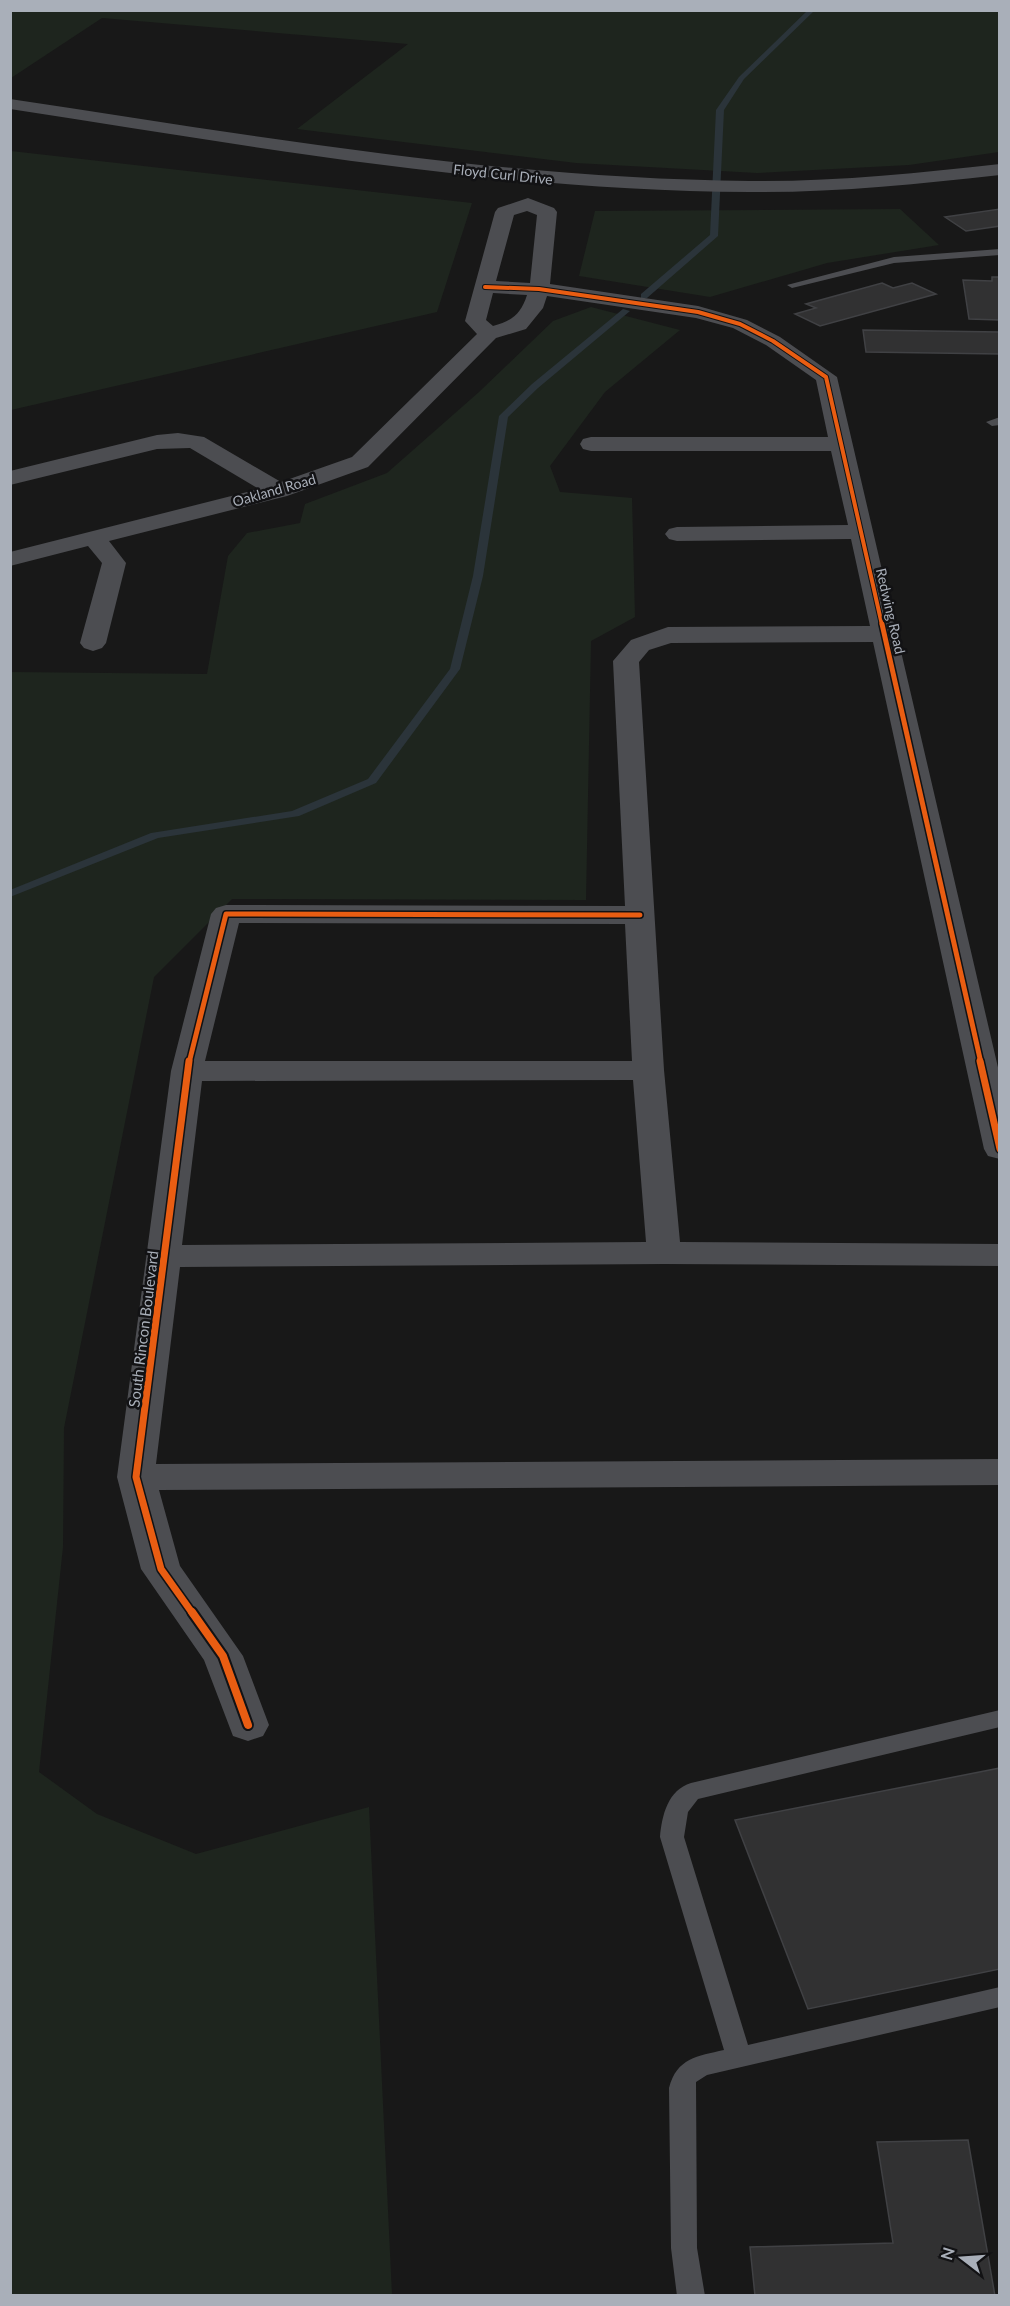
<svg xmlns="http://www.w3.org/2000/svg" width="1010" height="2306" viewBox="0 0 1010 2306" font-family="Lato,sans-serif">
  <style>
    .green { fill: #1e251e }
    .lines { fill: none; stroke-linecap: round; stroke-linejoin: round }
    .stream { fill: #2b343a; fill-rule: evenodd }
    .building { fill: #313132; stroke: #404144; stroke-width: 1.5 }
    .service { fill: #4c4d51; fill-rule: evenodd }
    .minor { fill: #4c4d51; fill-rule: evenodd }
    .tertiary { fill: #4c4d51; fill-rule: evenodd }
    .cycleway-far3-casing { stroke: #121214; stroke-width: 6 }
    .cycleway-far2-casing { stroke: #121214; stroke-width: 8 }
    .cycleway-far1-casing { stroke: #121214; stroke-width: 10 }
    .cycleway-casing { stroke: #121214; stroke-width: 12 }
    .cycleway-far3 { stroke: #e95d12; stroke-width: 4 }
    .cycleway-far2 { stroke: #e95d12; stroke-width: 5 }
    .cycleway-far1 { stroke: #e95d12; stroke-width: 7 }
    .cycleway { stroke: #e95d12; stroke-width: 8 }
    .labels { text-anchor: middle; dominant-baseline: central; stroke-width: 5; stroke-linejoin: round; paint-order: stroke }
    .far-street-label { font-size: 14px; fill: #a9afb9; stroke: #121214 }
    .street-label { font-size: 15px; fill: #a9afb9; stroke: #121214 }
  </style>
  <rect width="100%" height="100%" fill="#181818"/>
  <path class="green" d="M 11,10 L 999,11 L 999,152 L 909,165 L 757,173 L 576,163 L 297,129 L 408,44 L 102,18 L 11,78 Z
    M 11,151 L 472,203 L 437,312 L 11,410 Z
    M 900,209 L 939,245 L 827,263 L 710,297 L 579,276 L 595,211 Z
    M 591,307 L 680,330 L 605,392 L 550,466 L 560,492 L 632,498 L 635,617 L 591,641 L 586,900 L 232,899 L 154,977 L 64,1428 L 63,1547 L 39,1772 L 97,1814 L 196,1854 L 369,1807 L 392,2295 L 11,2296 L 11,672 L 207,674 L 228,556 L 247,533 L 300,523 L 305,504 L 387,473 L 479,392 L 553,321 Z"/>
  <g class="lines">
    <path class="stream" d="M 808,10 L 815,10 L 744,79 L 724,110 L 718,236 L 647,298 L 641,298 L 641,294 L 710,235 L 716,110 L 739,77 Z
      M 623,309 L 630,311 L 538,388 L 508,417 L 483,576 L 460,669 L 376,783 L 299,816 L 158,838 L 10,897 L 10,890 L 151,833 L 292,811 L 368,779 L 450,669 L 473,576 L 499,416 L 532,384 Z"/>
  </g>
  <path class="building" d="M 1000,209 L 1000,226 L 966,231 L 945,217 Z
    M 992,277 L 1000,277 L 1000,320 L 969,319 L 963,280 L 992,281 Z
    M 882,283 L 893,288 L 912,283 L 936,294 L 820,326 L 795,314 L 816,308 L 806,304 Z
    M 863,330 L 1000,332 L 1000,354 L 866,352 Z
    M 1000,1768 L 1000,1969 L 808,2009 L 735,1820 Z
    M 968,2140 L 995,2296 L 755,2296 L 750,2247 L 893,2243 L 877,2142 Z"/>
  <g class="lines">
    <path class="service" d="M 1000,249 L 1000,255 L 894,263 L 792,288 L 787,285 L 894,257 Z
      M 1000,417 L 1000,425 L 992,426 L 986,422 Z
      M 1000,1710 L 1000,1727 L 698,1799 L 688,1812 L 684,1837 L 748,2045 L 1000,1987 L 1000,2007 L 707,2075 L 696,2082 L 697,2248 L 705,2296 L 677,2296 L 671,2248 L 669,2088 C 677,2058 697,2056 724,2050 L 660,1837 C 662,1815 668,1790 691,1783 Z"/>
    <path class="minor" d="M 528,198 L 554,208 L 557,212 L 550,284 L 698,306 L 747,320 L 780,337 L 837,377 L 1000,1076 L 1000,1159 L 988,1156 L 984,1149 L 873,642 L 671,643 L 649,650 L 639,662 L 664,1070 L 680,1242 L 1000,1244 L 1000,1266 L 664,1264 L 180,1267 L 156,1464 L 1000,1459 L 1000,1485 L 159,1490 L 180,1566 L 243,1656 L 269,1725 L 263,1736 L 248,1741 L 233,1736 L 204,1660 L 141,1569 L 117,1477 L 171,1071 L 211,914 L 216,908 L 226,905 L 625,906 L 613,661 L 631,640 L 668,627 L 870,626 L 851,539 L 677,541 L 669,539 L 665,534 L 669,529 L 677,527 L 848,525 L 831,451 L 591,451 L 583,449 L 580,444 L 583,439 L 591,437 L 828,437 L 816,380 L 766,345 L 733,328 L 696,318 L 547,296 L 543,308 L 526,329 L 496,338 L 368,467 L 287,496 L 109,541 L 126,563 L 106,643 L 102,648 L 93,651 L 84,648 L 80,643 L 102,563 L 88,546 L 10,566 L 10,552 L 259,489 L 190,448 L 157,449 L 10,485 L 10,471 L 157,435 L 178,433 L 204,437 L 281,482 L 352,457 L 477,334 L 465,321 L 495,212 L 498,208 ZM 527,211 L 537,215 L 530,283 L 496,281 L 514,215 ZM 493,293 L 527,295 C 521,314 512,321 493,326 L 486,320 ZM 239,923 L 625,924 L 632,1061 L 205,1061 ZM 633,1080 L 646,1242 L 182,1245 L 202,1081 Z"/>
    <path class="tertiary" d="M 10,99 C 256,136 502,179 750,181 C 834,182 917,173 1000,164 L 1000,175 C 917,184 834,193 750,192 C 502,191 256,147 10,109 Z"/>
    <g class="cycleway-far3-casing">
      <path id="cycleway-far3" d="M 485,287 L 539,289 L 698,312 L 740,324 L 773,341 L 826,377 L 882,625"/>
    </g>
    <g class="cycleway-far2-casing">
      <path id="cycleway-far2" d="M 882,624 L 981,1063
        M 189,1063 L 226,914 L 640,915"/>
    </g>
    <g class="cycleway-far1-casing">
      <path id="cycleway-far1" d="M 189,1061 L 136,1477 L 161,1569 L 193,1614
        M 980,1061 L 1000,1149"/>
    </g>
    <g class="cycleway-casing">
      <path id="cycleway" d="M 192,1612 L 223,1656 L 248,1725"/>
    </g>
    <use href="#cycleway-far3" class="cycleway-far3"/>
    <use href="#cycleway-far2" class="cycleway-far2"/>
    <use href="#cycleway-far1" class="cycleway-far1"/>
    <use href="#cycleway" class="cycleway"/>
  </g>
  <g class="labels">
    <g class="far-street-label">
      <text transform="translate(503 174) rotate(6)">Floyd Curl Drive</text>
      <text transform="translate(274 490) rotate(-16)">Oakland Road</text>
      <text transform="translate(891 611) rotate(77)">Redwing Road</text>
    </g>
    <g class="street-label">
      <text transform="translate(143 1329) rotate(-83)">South Rincon Boulevard</text>
    </g>
  </g>
  <rect width="1010" height="2306" fill="none" stroke="#a9afb9" stroke-width="24"/>
  <g transform="translate(962 2258) rotate(287)" stroke="#121214" stroke-width="4.5" paint-order="stroke">
  <path d="M0-4.5L10 22L0 15L-10 22Z" fill="#a9afb9"/>
  <text y="-9" font-size="16" font-weight="bold" text-anchor="middle" fill="#a9afb9">N</text>
  </g>
</svg>
